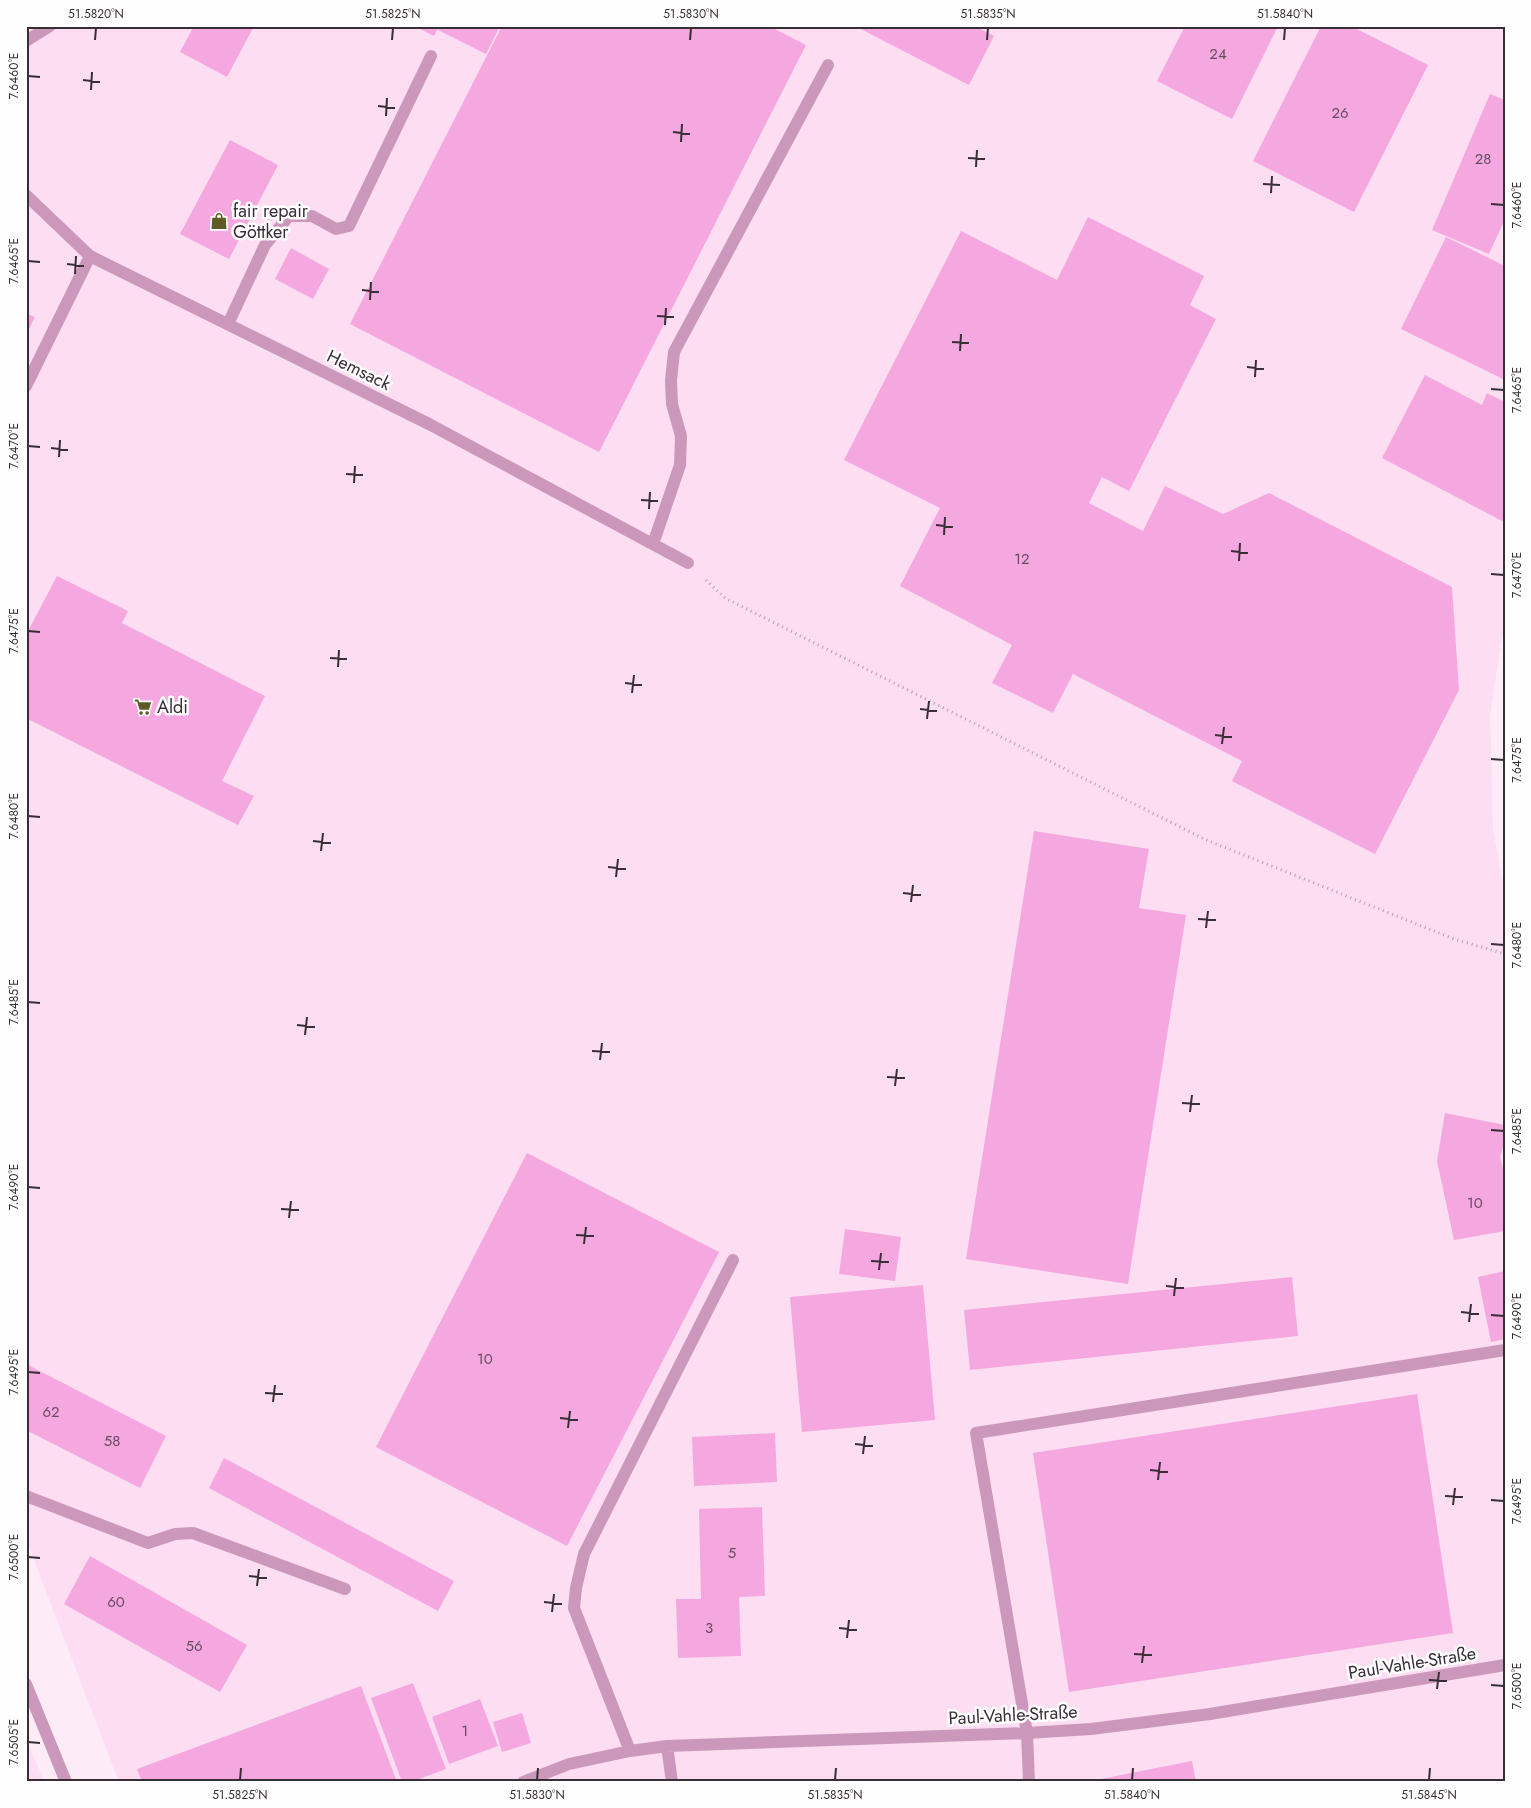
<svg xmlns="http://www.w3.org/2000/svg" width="1531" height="1808" viewBox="0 0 1531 1808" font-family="Jost,sans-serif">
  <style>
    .built { fill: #fcddf2 }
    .building { fill: #f5a8df }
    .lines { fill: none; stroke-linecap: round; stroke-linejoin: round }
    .path { stroke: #b1a1ac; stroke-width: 3; stroke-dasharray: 1 4; stroke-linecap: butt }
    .minor { stroke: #cb98bc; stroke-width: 12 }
    .ticks { fill: none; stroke: #382e35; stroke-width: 2 }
    .labels { text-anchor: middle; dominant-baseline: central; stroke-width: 5; stroke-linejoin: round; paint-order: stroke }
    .number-label { font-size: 15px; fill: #674c60 }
    .poi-label { font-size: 18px; fill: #382e35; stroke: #fefefe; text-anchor: start }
    .street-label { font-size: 18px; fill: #382e35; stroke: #fefefe }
    .neatline { fill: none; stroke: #382e35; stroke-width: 2 }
    .ticks-label { font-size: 12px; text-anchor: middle; fill: #382e35 }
  </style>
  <rect width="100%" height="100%" fill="#feebf8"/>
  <path class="built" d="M 26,26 L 1505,26 L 1505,616 L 1490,715 L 1493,829 L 1505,895 L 1505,1782 L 119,1782 L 26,1539 Z
    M 26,1738 L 44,1782 L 26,1782 Z"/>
  <path class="building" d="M 194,26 L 254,26 L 227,77 L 180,52 Z
    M 414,26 L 439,26 L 434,36 Z
    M 440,26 L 500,26 L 486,54 L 438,30 Z
    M 502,26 L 769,26 L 806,45 L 599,452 L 350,324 Z
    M 855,26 L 975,26 L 994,36 L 969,85 Z
    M 1185,26 L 1278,26 L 1232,119 L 1157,81 Z
    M 1321,26 L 1351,26 L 1428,65 L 1354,212 L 1253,161 Z
    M 1490,94 L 1505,100 L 1505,219 L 1489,254 L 1432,230 Z
    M 230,140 L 278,165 L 229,259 L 180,234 Z
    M 1088,217 L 1204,276 L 1190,305 L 1216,319 L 1129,491 L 1102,477 L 1089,503 L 1143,531 L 1165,486 L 1223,514 L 1269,493 L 1452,587 L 1459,690 L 1375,854 L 1232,781 L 1242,761 L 1073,674 L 1053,713 L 992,683 L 1012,645 L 900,586 L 940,508 L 844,460 L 961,231 L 1057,280 Z
    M 1446,237 L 1505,266 L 1505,380 L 1401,329 Z
    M 291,248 L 329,269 L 313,299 L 275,279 Z
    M 26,313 L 35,317 L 26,335 Z
    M 1425,375 L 1482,405 L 1487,393 L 1505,402 L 1504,522 L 1382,458 Z
    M 57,576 L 128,611 L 122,623 L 265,696 L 222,781 L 254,796 L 238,825 L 26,718 L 26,635 Z
    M 1034,831 L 1149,849 L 1139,908 L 1186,915 L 1128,1284 L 966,1259 Z
    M 1445,1113 L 1505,1125 L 1505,1140 L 1500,1157 L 1505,1176 L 1505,1231 L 1454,1240 L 1437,1161 Z
    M 527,1153 L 719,1252 L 567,1546 L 376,1447 Z
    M 845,1229 L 901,1237 L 895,1281 L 839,1274 Z
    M 1505,1271 L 1505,1339 L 1491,1342 L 1478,1277 Z
    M 1292,1277 L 1298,1336 L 970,1370 L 964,1310 Z
    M 923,1285 L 935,1420 L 802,1432 L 790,1297 Z
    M 26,1364 L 166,1436 L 140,1488 L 26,1430 Z
    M 1417,1394 L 1453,1633 L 1069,1692 L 1033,1453 Z
    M 775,1433 L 777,1482 L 694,1486 L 692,1437 Z
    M 224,1458 L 454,1581 L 438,1611 L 209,1488 Z
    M 762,1507 L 765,1596 L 739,1597 L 741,1656 L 678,1658 L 676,1599 L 701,1599 L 699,1509 Z
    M 90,1556 L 247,1645 L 220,1692 L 64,1604 Z
    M 413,1683 L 446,1769 L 411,1782 L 402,1782 L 371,1698 Z
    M 361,1686 L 397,1782 L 142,1782 L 137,1769 Z
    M 480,1699 L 498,1746 L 449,1764 L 432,1717 Z
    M 522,1713 L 531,1743 L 502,1752 L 493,1722 Z
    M 1192,1761 L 1196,1782 L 1091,1782 L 1091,1781 Z"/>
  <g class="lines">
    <path class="path" d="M 706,580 L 725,598 L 1204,839 L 1454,939 L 1505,954"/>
    <path class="minor" d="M 26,41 L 50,26
      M 26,195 L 90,256 L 429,424 L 688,563
      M 228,324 L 265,245 L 289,216 L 312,216 L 336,229 L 349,226 L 431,56
      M 26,386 L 90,256
      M 653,544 L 680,465 L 681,436 L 672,404 L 671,380 L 674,352 L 828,65
      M 26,1496 L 148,1543 L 175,1534 L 193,1533 L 345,1589
      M 26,1684 L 66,1782
      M 667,1746 L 672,1782
      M 630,1751 L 574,1608 L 576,1588 L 584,1554 L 733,1260
      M 523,1782 L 569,1764 L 630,1751 L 667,1746 L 1027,1733 L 1091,1729 L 1210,1714 L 1505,1665
      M 1029,1782 L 1027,1733 L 976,1433 L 1505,1350"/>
  </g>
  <path class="ticks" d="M 95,40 L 96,28M 392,40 L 393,28M 690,40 L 691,28M 987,40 L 988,28M 1284,40 L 1285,28M 28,76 L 40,77M 83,80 L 100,82M 91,90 L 92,72M 378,106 L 395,108M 386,116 L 387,98M 673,132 L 690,134M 681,142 L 682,124M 968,158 L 985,159M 976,167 L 977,150M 1263,184 L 1280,185M 1271,193 L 1272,176M 1491,204 L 1504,205M 28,261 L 40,262M 67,264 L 84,266M 75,274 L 76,256M 362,290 L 379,292M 370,300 L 371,282M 657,316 L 674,317M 665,325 L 666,308M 952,342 L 969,343M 960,351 L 961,334M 1247,367 L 1264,369M 1255,377 L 1256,360M 1491,389 L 1504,390M 28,446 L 40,447M 51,448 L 68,450M 59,457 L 60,440M 346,474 L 363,475M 354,483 L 355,466M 641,500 L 658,501M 649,509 L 650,492M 936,525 L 953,527M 944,535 L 945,517M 1231,551 L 1248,553M 1239,561 L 1240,543M 1491,574 L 1504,575M 28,631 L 40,632M 330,658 L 347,659M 338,667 L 339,650M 625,683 L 642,685M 632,693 L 634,675M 920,709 L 937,711M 927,719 L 929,701M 1215,735 L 1232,737M 1222,744 L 1224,727M 1491,759 L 1504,760M 28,816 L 40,817M 313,841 L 331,843M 321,851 L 323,833M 608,867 L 626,869M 616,877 L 618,859M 903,893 L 921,895M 911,902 L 913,885M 1198,919 L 1216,920M 1206,928 L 1208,911M 1491,944 L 1504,945M 28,1002 L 40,1003M 297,1025 L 315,1027M 305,1035 L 307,1017M 592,1051 L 610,1052M 600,1060 L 602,1043M 887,1077 L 905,1078M 895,1086 L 897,1069M 1182,1103 L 1200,1104M 1190,1112 L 1192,1095M 1491,1130 L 1504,1131M 28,1187 L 40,1188M 281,1209 L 299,1210M 289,1218 L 291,1201M 576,1235 L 594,1236M 584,1244 L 586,1227M 871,1261 L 889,1262M 879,1270 L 881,1253M 1166,1286 L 1184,1288M 1174,1296 L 1176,1278M 1461,1312 L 1479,1314M 1491,1315 L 1504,1316M 1469,1322 L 1471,1304M 28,1372 L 40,1373M 265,1393 L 283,1394M 273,1402 L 275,1385M 560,1418 L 578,1420M 568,1428 L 570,1411M 855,1444 L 873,1446M 863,1454 L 865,1436M 1150,1470 L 1168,1472M 1158,1480 L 1160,1462M 1445,1496 L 1463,1497M 1491,1500 L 1504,1501M 1453,1505 L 1455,1488M 28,1557 L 40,1558M 249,1576 L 267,1578M 257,1586 L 259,1569M 544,1602 L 562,1604M 552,1612 L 554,1594M 839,1628 L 857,1630M 847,1638 L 849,1620M 1134,1654 L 1152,1655M 1142,1663 L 1144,1646M 1429,1680 L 1447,1681M 1491,1685 L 1504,1686M 1437,1689 L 1439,1672M 28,1742 L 40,1743M 240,1780 L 241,1768M 537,1780 L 538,1768M 835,1780 L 836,1768M 1132,1780 L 1133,1768M 1429,1780 L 1430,1768"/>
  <defs>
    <g id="shop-bare" transform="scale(1.35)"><path d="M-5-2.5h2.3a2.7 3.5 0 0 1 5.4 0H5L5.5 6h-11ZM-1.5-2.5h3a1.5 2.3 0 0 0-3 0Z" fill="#5f5925" stroke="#fefefe" stroke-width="2.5" paint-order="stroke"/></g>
    <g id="supermarket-bare" transform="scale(1.35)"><path d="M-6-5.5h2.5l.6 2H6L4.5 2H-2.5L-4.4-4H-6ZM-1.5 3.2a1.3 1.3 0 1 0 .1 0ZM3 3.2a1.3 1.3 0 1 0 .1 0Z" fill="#5f5925" stroke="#fefefe" stroke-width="2.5" paint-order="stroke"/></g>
  </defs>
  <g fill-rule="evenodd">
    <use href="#shop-bare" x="219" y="221"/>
    <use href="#supermarket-bare" x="143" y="707"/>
  </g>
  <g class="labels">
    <g class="number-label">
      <text x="1218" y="54">24</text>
      <text x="1340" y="113">26</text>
      <text x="1483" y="159">28</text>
      <text x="1022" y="559">12</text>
      <text x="1475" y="1203">10</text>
      <text x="485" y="1359">10</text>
      <text x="51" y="1412">62</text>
      <text x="112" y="1441">58</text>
      <text x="732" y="1553">5</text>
      <text x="116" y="1602">60</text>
      <text x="709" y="1628">3</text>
      <text x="194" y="1646">56</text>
      <text x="465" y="1731">1</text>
    </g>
    <g class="poi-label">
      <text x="233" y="211">fair repair<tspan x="233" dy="21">Göttker</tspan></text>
      <text x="157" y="707">Aldi</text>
    </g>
    <g class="street-label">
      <text transform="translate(359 370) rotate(26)">Hemsack</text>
      <text transform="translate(1412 1663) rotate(-9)">Paul-Vahle-Straße</text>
      <text transform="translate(1013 1715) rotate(-3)">Paul-Vahle-Straße</text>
    </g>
  </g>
  <rect width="1531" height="1808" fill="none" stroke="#fefefe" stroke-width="55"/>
  <rect x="28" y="28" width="1476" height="1752" class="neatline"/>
  <g class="ticks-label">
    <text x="96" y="18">51.5820°N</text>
    <text x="393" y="18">51.5825°N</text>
    <text x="691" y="18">51.5830°N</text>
    <text x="988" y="18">51.5835°N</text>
    <text x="1285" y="18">51.5840°N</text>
    <text transform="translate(14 76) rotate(-90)" y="4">7.6460°E</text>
    <text transform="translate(1517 205) rotate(-90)" y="4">7.6460°E</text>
    <text transform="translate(14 261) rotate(-90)" y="4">7.6465°E</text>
    <text transform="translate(1517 390) rotate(-90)" y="4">7.6465°E</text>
    <text transform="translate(14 446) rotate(-90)" y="4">7.6470°E</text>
    <text transform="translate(1517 575) rotate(-90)" y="4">7.6470°E</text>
    <text transform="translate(14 631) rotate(-90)" y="4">7.6475°E</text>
    <text transform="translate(1517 760) rotate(-90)" y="4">7.6475°E</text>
    <text transform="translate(14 816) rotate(-90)" y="4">7.6480°E</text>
    <text transform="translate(1517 945) rotate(-90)" y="4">7.6480°E</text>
    <text transform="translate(14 1002) rotate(-90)" y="4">7.6485°E</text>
    <text transform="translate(1517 1131) rotate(-90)" y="4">7.6485°E</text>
    <text transform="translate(14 1187) rotate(-90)" y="4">7.6490°E</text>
    <text transform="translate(1517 1316) rotate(-90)" y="4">7.6490°E</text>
    <text transform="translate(14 1372) rotate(-90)" y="4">7.6495°E</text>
    <text transform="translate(1517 1501) rotate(-90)" y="4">7.6495°E</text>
    <text transform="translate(14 1557) rotate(-90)" y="4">7.6500°E</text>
    <text transform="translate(1517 1686) rotate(-90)" y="4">7.6500°E</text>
    <text transform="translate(14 1742) rotate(-90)" y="4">7.6505°E</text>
    <text x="240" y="1799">51.5825°N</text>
    <text x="537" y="1799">51.5830°N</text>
    <text x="835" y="1799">51.5835°N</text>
    <text x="1132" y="1799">51.5840°N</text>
    <text x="1429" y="1799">51.5845°N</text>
  </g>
</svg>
